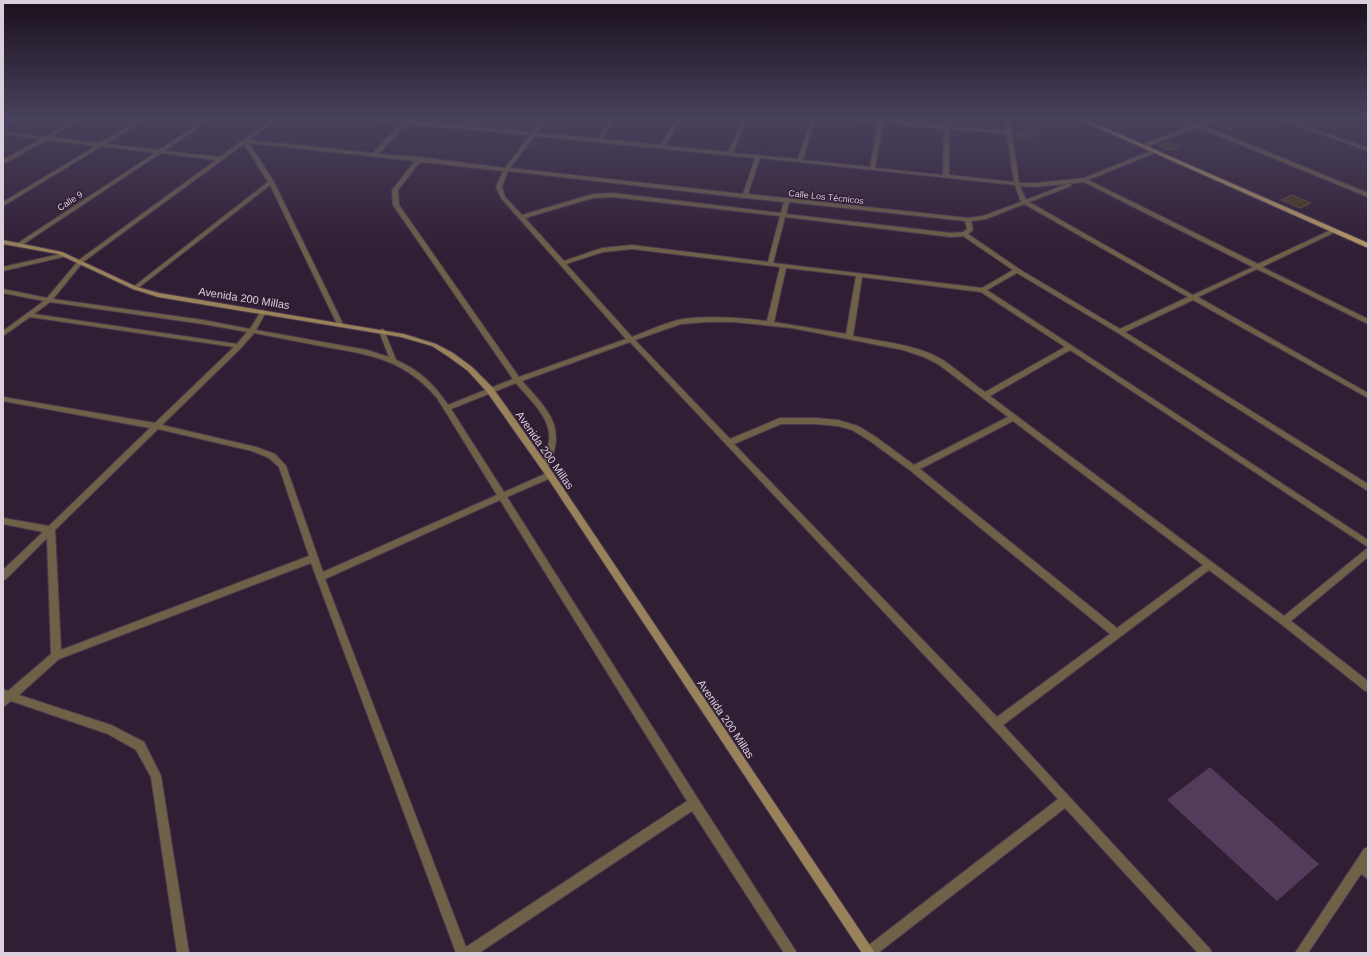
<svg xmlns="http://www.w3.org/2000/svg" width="1371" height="956" viewBox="0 0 1371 956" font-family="Helvetica,sans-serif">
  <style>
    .green { fill: #543b5b }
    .building { fill: #4a381d; stroke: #624f34 }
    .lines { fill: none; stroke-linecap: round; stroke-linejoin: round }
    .minor-casing { stroke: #4b3a4f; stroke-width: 2 }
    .secondary-casing { stroke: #4b3a4f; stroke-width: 2 }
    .primary-casing { stroke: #4b3a4f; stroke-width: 2 }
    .minor { fill: #6f6147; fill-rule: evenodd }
    .secondary { fill: #998259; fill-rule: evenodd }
    .primary { fill: #b99b66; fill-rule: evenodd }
    .labels { text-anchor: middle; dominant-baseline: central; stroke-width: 3; stroke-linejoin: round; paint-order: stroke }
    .far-street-label { font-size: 9px; fill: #dbcfde; stroke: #301e34 }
    .street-label { font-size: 11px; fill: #dbcfde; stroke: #301e34 }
  </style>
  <rect width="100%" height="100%" fill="#301e34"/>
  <path class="green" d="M 1210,767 L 1319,864 L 1277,901 L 1167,800 Z"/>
  <path class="building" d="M 1107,119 L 1118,123 L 1111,126 L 1098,120 Z
    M 1032,129 L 1041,134 L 1024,139 L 1015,135 Z
    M 1169,142 L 1179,147 L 1169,150 L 1159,146 Z
    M 1292,195 L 1311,203 L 1300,208 L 1281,200 Z"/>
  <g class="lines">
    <g class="minor-casing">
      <path id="minor" d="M 10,119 L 15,119 L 3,125 L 3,122 Z
        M 77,119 L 82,119 L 51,137 L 100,143 L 140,119 L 145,119 L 145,120 L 106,144 L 159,150 L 207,119 L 211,119 L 164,151 L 219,157 L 273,119 L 277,119 L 249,140 L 373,153 L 402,123 L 368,120 L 366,119 L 405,121 L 408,119 L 410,120 L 409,121 L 469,127 L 477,119 L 481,119 L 473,127 L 532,132 L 543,119 L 547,119 L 537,133 L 598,138 L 612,119 L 616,119 L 602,139 L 661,145 L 676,119 L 680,119 L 665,146 L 728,152 L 743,119 L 747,119 L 733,153 L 798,159 L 811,119 L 815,119 L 803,160 L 870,167 L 878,123 L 851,120 L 849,119 L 878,120 L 879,119 L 883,119 L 883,120 L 945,126 L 945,119 L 949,119 L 949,126 L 1007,131 L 1005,119 L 1009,119 L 1012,133 L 1019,183 L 1036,183 L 1084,178 L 1153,150 L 1157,150 L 1157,152 L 1088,180 L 1258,264 L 1331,230 L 1335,230 L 1335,232 L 1262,267 L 1368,319 L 1368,324 L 1257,269 L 1198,297 L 1368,393 L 1368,398 L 1193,300 L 1125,332 L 1368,484 L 1368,491 L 1118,333 L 1017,273 L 987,290 L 1368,540 L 1368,547 L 1070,350 L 990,396 L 1284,616 L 1365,550 L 1368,548 L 1368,557 L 1291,621 L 1368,681 L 1368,692 L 1364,690 L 1281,624 L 1209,570 L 1003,725 L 1210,949 L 1212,953 L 1198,953 L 1065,808 L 878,953 L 863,953 L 865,948 L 1058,799 L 992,727 L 630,342 L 522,381 C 549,411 568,428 547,469 L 544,470 L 540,467 C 544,459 548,450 549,441 C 552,418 529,399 516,383 L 451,409 L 504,492 L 547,473 L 553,473 L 554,475 L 553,477 L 507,497 L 698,799 L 797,953 L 784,953 L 692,811 L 479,953 L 456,953 L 311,563 L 59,659 L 19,695 L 111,725 L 144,742 L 161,776 L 189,953 L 177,953 L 151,777 L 136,750 L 108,734 L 11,701 L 3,707 L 3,689 L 8,691 L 51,654 L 47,538 L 6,579 L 3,580 L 3,570 L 43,532 L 3,524 L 3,518 L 49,526 L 150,428 L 3,401 L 3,397 L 155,423 L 234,347 L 30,317 L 3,336 L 3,331 L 44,301 L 3,293 L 3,289 L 47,298 L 79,260 L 216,160 L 161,153 L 22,245 L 18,245 L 18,243 L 155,153 L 102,146 L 3,206 L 3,202 L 96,146 L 47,140 L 3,164 L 3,160 L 41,139 L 3,134 L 3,132 L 45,137 ZM 883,123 L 944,129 L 943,175 L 875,168 ZM 407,124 L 530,135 L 505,168 L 419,157 L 378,154 ZM 949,129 L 1007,134 L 1014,182 L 949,175 ZM 535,136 L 755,158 L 743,194 L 510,168 ZM 249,143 L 415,161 L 392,190 L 393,205 L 513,379 L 448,405 C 434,384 419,370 396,360 L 384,330 L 382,329 L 379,331 L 389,357 L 367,350 L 256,330 L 266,312 L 263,310 L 261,311 L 250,329 L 203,320 L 53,299 L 83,262 L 244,144 L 268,182 L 132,288 L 133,289 L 137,289 L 270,185 L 337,324 L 338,325 L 342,325 L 343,324 L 274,182 ZM 760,158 L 1015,185 L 1021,202 L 983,216 L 968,218 L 748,194 ZM 420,162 L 503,171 L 496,187 L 501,198 L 626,339 L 519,377 L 399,205 L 398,190 ZM 508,171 L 745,198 L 784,202 L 781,213 L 613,193 L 593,194 L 522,215 L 505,197 L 502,187 ZM 1084,182 L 1253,267 L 1193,295 L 1029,202 L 1071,186 L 1071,184 L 1067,184 L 1026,200 L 1020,186 L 1036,187 ZM 613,197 L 780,216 L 768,262 L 632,245 L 602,248 L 564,261 L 525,218 L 593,198 ZM 789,202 L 965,221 L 967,229 L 963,232 L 951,233 L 786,214 ZM 1024,204 L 1188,297 L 1120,329 L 1019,269 L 968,234 L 973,230 L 971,221 L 986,219 ZM 785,217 L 951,237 L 963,236 L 1013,270 L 982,288 L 773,263 ZM 632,249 L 780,267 L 767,321 C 743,318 702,315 678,320 C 663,324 647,331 632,337 L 566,264 L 603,252 ZM 786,268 L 856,276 L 846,334 L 774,322 ZM 862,277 L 981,292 L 1065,347 L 985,392 C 971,382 957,370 943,360 C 916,344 882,342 853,336 ZM 50,302 L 203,324 L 247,332 L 237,344 L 34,314 ZM 706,322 L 734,322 L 792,328 L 903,350 L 924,357 L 938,364 L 1008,417 L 914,465 L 876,437 L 858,426 L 838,420 L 815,418 L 780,418 L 730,439 L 635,340 L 681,324 ZM 254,333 C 278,338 302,342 326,347 C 372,355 405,360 437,398 L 497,495 L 323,572 L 286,466 L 275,454 L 256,447 L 162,425 L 241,348 ZM 1013,421 L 1203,565 L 1117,628 L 920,469 ZM 781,424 L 815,424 L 838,426 L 852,430 L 870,441 L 911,471 L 1110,634 L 997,717 L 734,444 ZM 158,429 L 252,451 L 269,458 L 279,467 L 309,556 L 61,650 L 55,530 ZM 500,500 L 687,801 L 466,947 L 325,579 Z
        M 1180,119 L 1185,119 L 1198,124 L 1211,119 L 1216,119 L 1216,120 L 1202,125 L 1368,193 L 1368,197 L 1197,127 L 1146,147 L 1142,147 L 1142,145 L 1193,125 Z
        M 1279,119 L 1284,119 L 1368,148 L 1368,151 Z
        M 65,253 L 68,255 L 67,256 L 3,271 L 3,267 Z
        M 1368,847 L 1368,879 L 1361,874 L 1308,953 L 1295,953 L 1364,849 Z"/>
    </g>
    <g class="secondary-casing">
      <path id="secondary" d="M 3,240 L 62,252 L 137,287 L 159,293 L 404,334 L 436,344 L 453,353 L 472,367 L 493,388 L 553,473 L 875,953 L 862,953 L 547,477 L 487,392 L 468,371 L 449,357 L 432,346 L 401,337 L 158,297 L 133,289 L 58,254 L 3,244 Z"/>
    </g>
    <g class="primary-casing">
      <path id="primary" d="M 1078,119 L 1085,119 L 1368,243 L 1368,248 Z"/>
    </g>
    <use href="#minor" class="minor"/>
    <use href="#secondary" class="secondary"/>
    <use href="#primary" class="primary"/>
  </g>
  <linearGradient id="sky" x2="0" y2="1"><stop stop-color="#1a101d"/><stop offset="0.47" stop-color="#48415c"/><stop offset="1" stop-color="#48415c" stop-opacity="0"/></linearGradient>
  <rect width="1371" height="252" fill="url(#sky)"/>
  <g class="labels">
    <g class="far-street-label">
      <text transform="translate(826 197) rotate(6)">Calle Los Técnicos</text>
      <text transform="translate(70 201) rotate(-34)">Calle 9</text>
    </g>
    <g class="street-label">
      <text transform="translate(244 298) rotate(9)">Avenida 200 Millas</text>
      <text transform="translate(545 450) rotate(55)">Avenida 200 Millas</text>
      <text transform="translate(726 719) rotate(56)">Avenida 200 Millas</text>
    </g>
  </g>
  <rect width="1371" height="956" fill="none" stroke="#dbcfde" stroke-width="8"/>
</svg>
